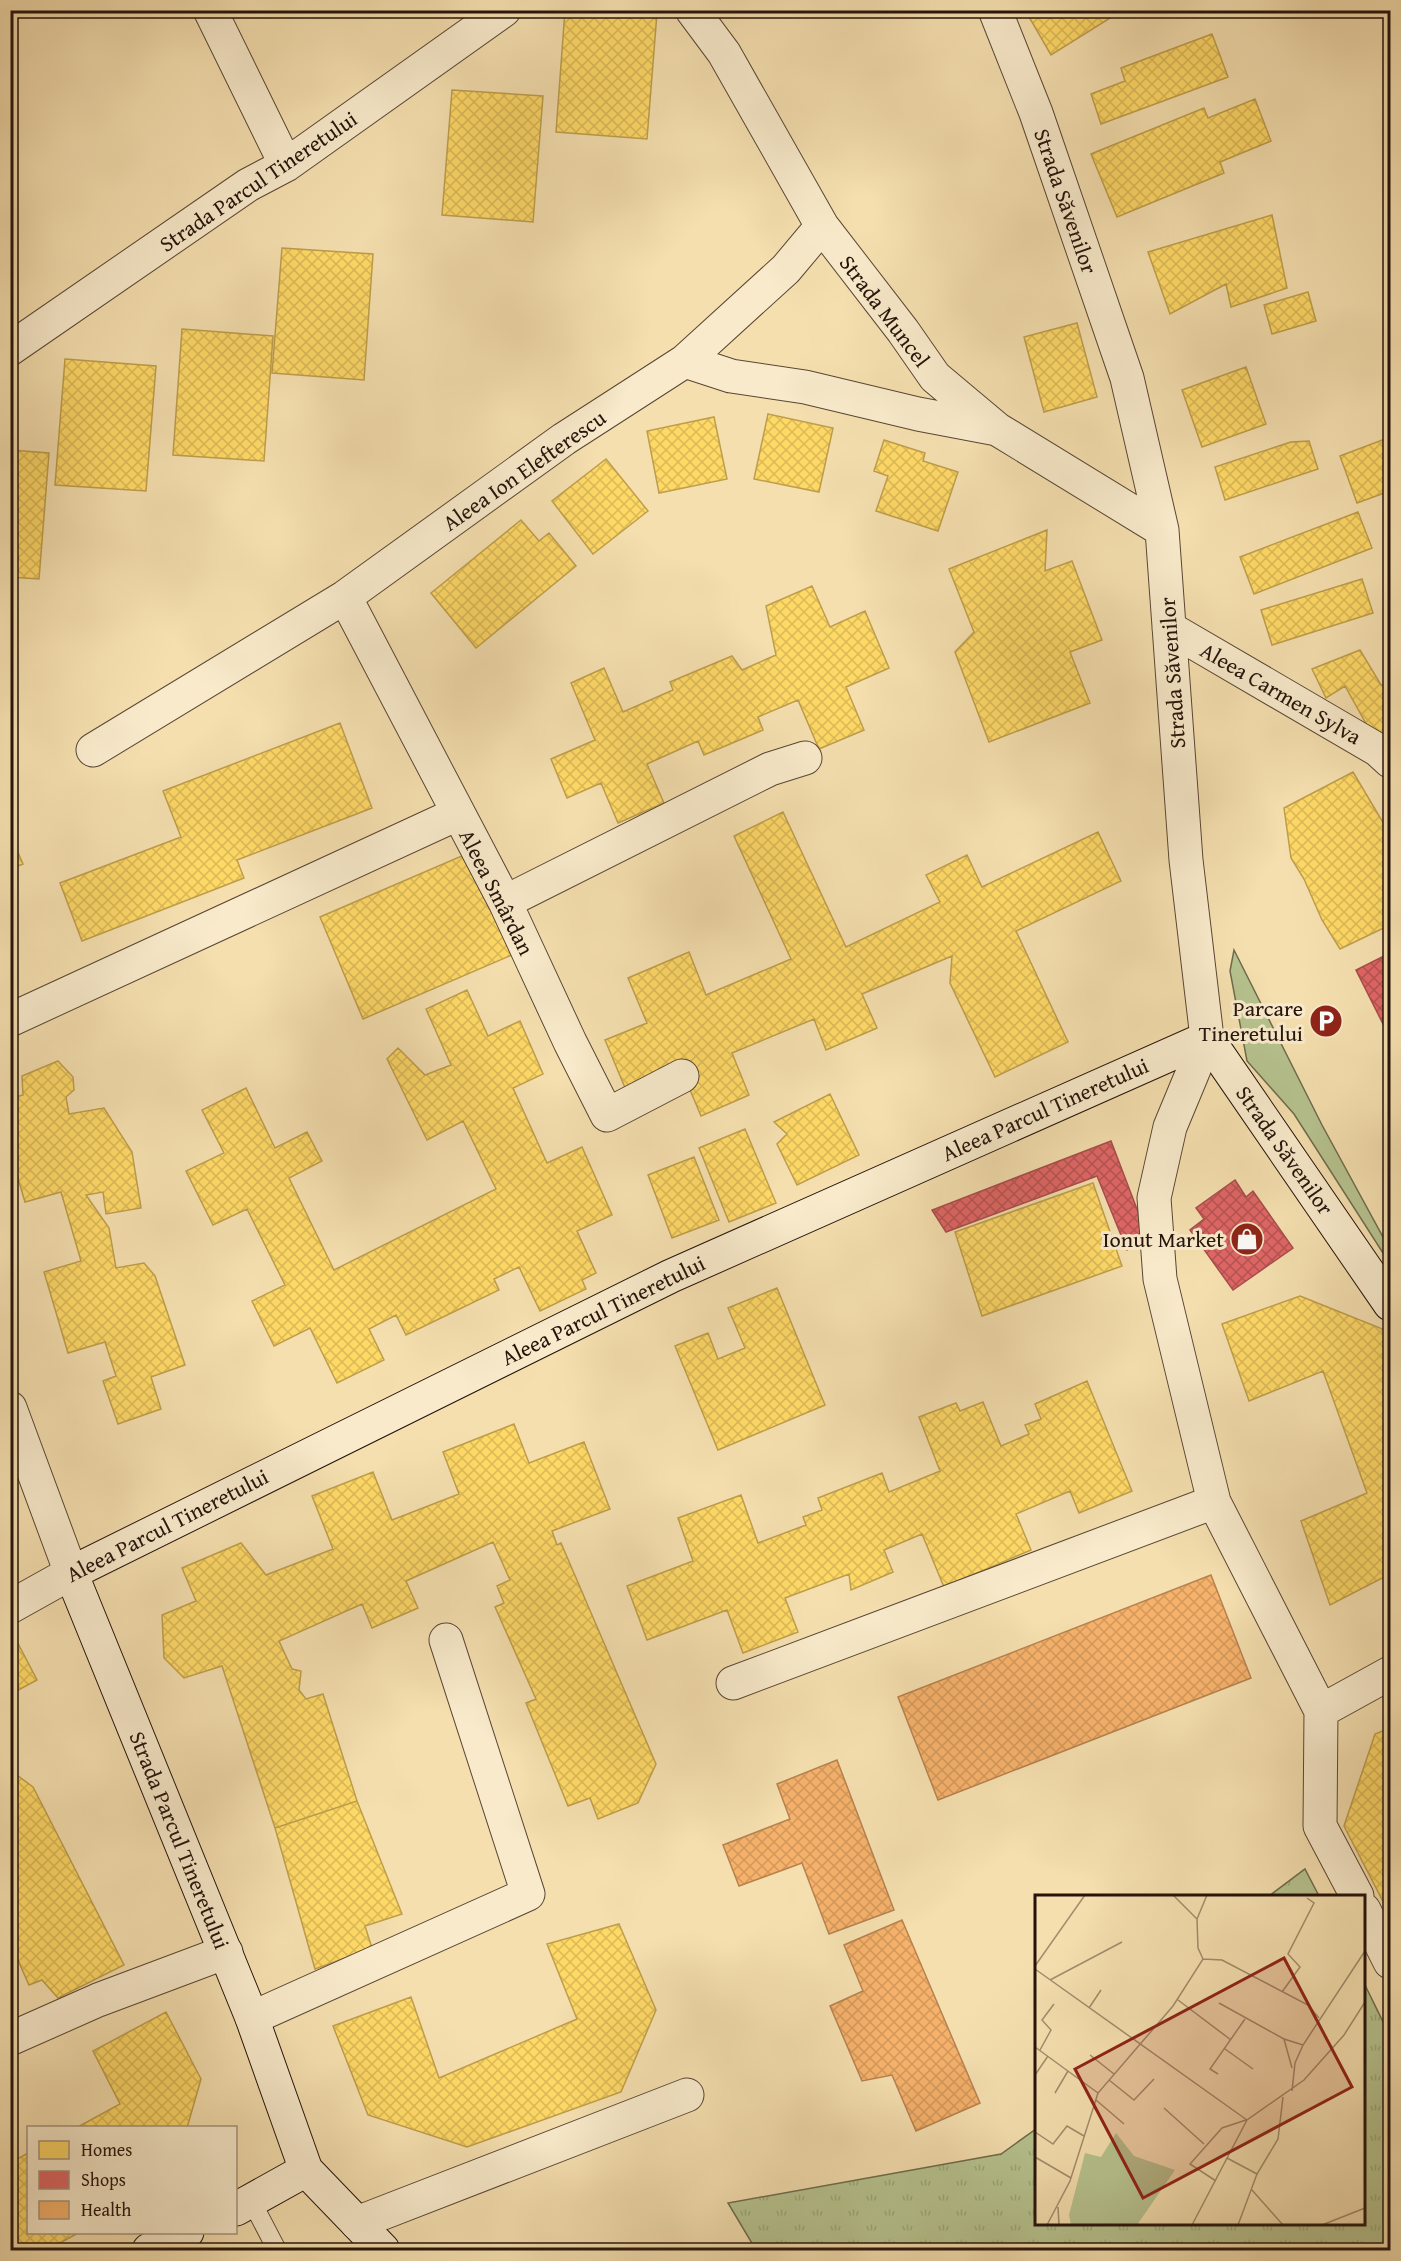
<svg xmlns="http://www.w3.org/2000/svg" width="1401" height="2261" viewBox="0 0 1401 2261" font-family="'Gentium Book Plus',serif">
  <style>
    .grass { fill: #b6c38f; stroke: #6e6b4d; stroke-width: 1.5 }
    .park { fill: url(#park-tufts); stroke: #6e6b4d; stroke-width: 1.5 }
    .homes { fill: url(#homes-cross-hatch); stroke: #be9e4b; stroke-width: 1.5 }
    .shops { fill: url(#shops-cross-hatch); stroke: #a84d4b; stroke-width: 1.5 }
    .health { fill: url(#health-cross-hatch); stroke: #b7824e; stroke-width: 1.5 }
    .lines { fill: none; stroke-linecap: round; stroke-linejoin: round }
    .lane-casing { stroke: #594634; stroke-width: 20 }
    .street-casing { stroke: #594634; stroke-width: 35 }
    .secondary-casing { stroke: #25130b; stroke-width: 35 }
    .lane { stroke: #f8eacb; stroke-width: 18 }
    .street { stroke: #f8eacb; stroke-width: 33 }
    .secondary { stroke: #f8eacb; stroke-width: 33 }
    .labels { text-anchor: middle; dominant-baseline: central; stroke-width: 6; stroke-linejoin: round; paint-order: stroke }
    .street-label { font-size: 22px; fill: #25130b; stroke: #f8eacb }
    .poi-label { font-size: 22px; fill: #25130b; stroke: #f8eacb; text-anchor: end }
    .inset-road { fill: none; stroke: #a28d6d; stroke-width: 1.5 }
    .view { fill: #8f2418; fill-opacity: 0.15; stroke: #8f2418; stroke-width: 3 }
    .inset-edge { fill: none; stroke: #25130b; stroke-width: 3 }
  </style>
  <defs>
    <pattern id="park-tufts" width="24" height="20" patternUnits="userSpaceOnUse" patternTransform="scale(1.5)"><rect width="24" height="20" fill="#b6c38f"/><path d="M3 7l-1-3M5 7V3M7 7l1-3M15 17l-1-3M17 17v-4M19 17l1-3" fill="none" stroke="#9ca77a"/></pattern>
    <pattern id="homes-cross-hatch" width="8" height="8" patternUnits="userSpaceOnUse" patternTransform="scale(1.5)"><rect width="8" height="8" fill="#ffd966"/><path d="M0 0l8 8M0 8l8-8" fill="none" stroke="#dab957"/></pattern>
    <pattern id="shops-cross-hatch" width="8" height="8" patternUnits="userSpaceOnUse" patternTransform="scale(1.5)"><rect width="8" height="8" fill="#e06666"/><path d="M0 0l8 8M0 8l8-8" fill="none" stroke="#b55352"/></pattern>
    <pattern id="health-cross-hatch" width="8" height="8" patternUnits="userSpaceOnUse" patternTransform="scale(1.5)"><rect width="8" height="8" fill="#f6b26b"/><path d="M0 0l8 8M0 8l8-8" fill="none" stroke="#d3985b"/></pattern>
  </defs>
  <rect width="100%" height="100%" fill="#f5dfaf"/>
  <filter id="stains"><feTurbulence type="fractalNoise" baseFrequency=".00333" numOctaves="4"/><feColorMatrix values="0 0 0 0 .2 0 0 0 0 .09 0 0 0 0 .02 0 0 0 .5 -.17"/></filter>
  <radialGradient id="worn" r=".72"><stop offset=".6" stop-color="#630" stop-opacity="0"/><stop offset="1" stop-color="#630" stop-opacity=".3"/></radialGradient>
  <path class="grass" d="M 1234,950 L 1322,1125 L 1390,1250 L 1390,1264 L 1294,1114 L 1247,1061 L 1230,971 Z"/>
  <path class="park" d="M 1305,1869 L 1319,1896 L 1269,1896 Z
    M 1364,1983 L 1390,2036 L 1390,2250 L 756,2250 L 728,2203 L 1001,2154 L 1036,2129 L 1036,2224 L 1364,2224 Z"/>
  <path class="homes" d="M 565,10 L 618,10 L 657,13 L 647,139 L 556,132 Z
    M 1025,10 L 1123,10 L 1051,55 Z
    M 1212,34 L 1228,77 L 1101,124 L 1091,94 L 1125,81 L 1121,68 Z
    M 452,90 L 543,96 L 533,222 L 442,215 Z
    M 1255,99 L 1271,141 L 1220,162 L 1224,173 L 1117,217 L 1091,154 L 1204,108 L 1208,118 Z
    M 1272,215 L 1287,288 L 1231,307 L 1226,284 L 1170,314 L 1148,252 Z
    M 282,248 L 373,254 L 364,380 L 272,373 Z
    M 1308,292 L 1316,321 L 1272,334 L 1264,305 Z
    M 1077,323 L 1097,397 L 1044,412 L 1024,337 Z
    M 182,329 L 273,336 L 264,461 L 173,455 Z
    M 65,359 L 156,366 L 146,491 L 55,485 Z
    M 1246,367 L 1266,424 L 1202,447 L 1182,390 Z
    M 768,414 L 833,428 L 819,492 L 754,479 Z
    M 714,417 L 727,479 L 659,493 L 647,431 Z
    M 1390,437 L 1390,491 L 1357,503 L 1340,456 Z
    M 884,440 L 925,453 L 923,461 L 958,472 L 938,531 L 876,511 L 888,476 L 874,471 Z
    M 1309,441 L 1318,469 L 1225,500 L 1215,467 L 1291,442 Z
    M 10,450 L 49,453 L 39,579 L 10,577 Z
    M 606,459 L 648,511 L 593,554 L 552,501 Z
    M 1358,512 L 1372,548 L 1254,594 L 1240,557 Z
    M 521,520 L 539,541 L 549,533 L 576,566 L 476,648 L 431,593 Z
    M 1047,530 L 1045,571 L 1072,561 L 1102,640 L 1070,652 L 1090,703 L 989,742 L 955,652 L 974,632 L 949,569 Z
    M 1362,579 L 1373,613 L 1272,645 L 1261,610 Z
    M 812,586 L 830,627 L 865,611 L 889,668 L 846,687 L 864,730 L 819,749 L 798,700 L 758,717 L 763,730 L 704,755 L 698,741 L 647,764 L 664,803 L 618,823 L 601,783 L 567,798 L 551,759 L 595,740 L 571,683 L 604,668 L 623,712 L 673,690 L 670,682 L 732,656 L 742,670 L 776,655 L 766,606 Z
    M 1360,650 L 1381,685 L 1390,683 L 1390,738 L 1384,741 L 1369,729 L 1345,686 L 1326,698 L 1312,669 Z
    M 340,723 L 372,808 L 237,860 L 244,878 L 82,941 L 60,883 L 181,837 L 163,791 Z
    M 1353,772 L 1388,831 L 1390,830 L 1390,925 L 1340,949 L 1322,920 L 1304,879 L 1291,858 L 1284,808 Z
    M 783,812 L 846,947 L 940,902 L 926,875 L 967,855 L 982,887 L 1098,832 L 1121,881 L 1016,931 L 1068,1042 L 995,1077 L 950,983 L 952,956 L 862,994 L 877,1028 L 826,1050 L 814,1019 L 732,1053 L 749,1095 L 701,1116 L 680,1066 L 626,1090 L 605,1040 L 647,1023 L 628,978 L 689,952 L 706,995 L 791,959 L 734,836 Z
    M 10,834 L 23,864 L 10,869 Z
    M 471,852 L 514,954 L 363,1019 L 320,917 Z
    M 467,990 L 488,1036 L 520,1021 L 543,1074 L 513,1088 L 547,1163 L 582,1147 L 612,1215 L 577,1231 L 596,1273 L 582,1280 L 586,1289 L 540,1311 L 519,1267 L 494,1279 L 499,1290 L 406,1335 L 396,1315 L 369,1329 L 384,1360 L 337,1383 L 310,1328 L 274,1346 L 252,1301 L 285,1285 L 247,1209 L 213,1225 L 186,1171 L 224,1153 L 202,1110 L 246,1088 L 275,1148 L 307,1132 L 322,1161 L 289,1178 L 334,1270 L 496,1189 L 463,1121 L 427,1140 L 387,1059 L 398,1048 L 425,1075 L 451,1065 L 426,1009 Z
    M 58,1061 L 73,1077 L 74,1090 L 66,1097 L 69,1114 L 104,1108 L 132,1152 L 141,1208 L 106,1214 L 103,1192 L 86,1195 L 109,1228 L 116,1268 L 144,1263 L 155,1276 L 185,1365 L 151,1377 L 161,1409 L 118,1424 L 103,1381 L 116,1376 L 105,1342 L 68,1353 L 44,1272 L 81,1261 L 61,1192 L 25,1202 L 10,1151 L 10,1098 L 23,1095 L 22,1076 Z
    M 830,1094 L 859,1155 L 797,1185 L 777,1144 L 787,1134 L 774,1122 Z
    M 745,1129 L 776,1203 L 729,1222 L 699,1148 Z
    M 694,1157 L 719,1220 L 672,1238 L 648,1175 Z
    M 1093,1183 L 1122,1266 L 982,1316 L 955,1232 Z
    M 777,1288 L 825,1405 L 718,1450 L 675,1346 L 708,1333 L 718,1359 L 745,1348 L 728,1308 Z
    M 1300,1296 L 1385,1330 L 1390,1341 L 1390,1574 L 1330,1605 L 1301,1521 L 1367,1493 L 1323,1371 L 1249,1401 L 1222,1324 Z
    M 1087,1381 L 1132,1491 L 1079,1513 L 1070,1491 L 1016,1514 L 1031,1550 L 944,1587 L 922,1534 L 884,1550 L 893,1572 L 851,1590 L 849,1574 L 785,1598 L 798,1632 L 743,1653 L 727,1610 L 647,1640 L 627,1586 L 693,1561 L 678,1518 L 741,1495 L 758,1543 L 806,1525 L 803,1517 L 822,1510 L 818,1498 L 882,1473 L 889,1492 L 940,1471 L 919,1417 L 956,1403 L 960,1411 L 983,1402 L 1001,1446 L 1029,1434 L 1025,1425 L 1041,1419 L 1035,1404 Z
    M 514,1424 L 529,1463 L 584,1442 L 610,1509 L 552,1531 L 557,1545 L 561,1543 L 656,1764 L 638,1803 L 598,1819 L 590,1798 L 568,1806 L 526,1703 L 536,1699 L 495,1607 L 504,1603 L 497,1586 L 510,1580 L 493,1542 L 406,1581 L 418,1608 L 372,1628 L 362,1604 L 279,1641 L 292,1669 L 301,1671 L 299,1690 L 306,1699 L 323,1694 L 357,1801 L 275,1828 L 222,1666 L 184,1678 L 164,1658 L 162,1615 L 196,1601 L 182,1568 L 241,1543 L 266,1575 L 333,1549 L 312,1496 L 373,1472 L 392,1520 L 459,1494 L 443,1452 Z
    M 10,1628 L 37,1680 L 11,1694 L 10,1693 Z
    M 1390,1728 L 1390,1913 L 1389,1913 L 1344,1826 L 1375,1734 Z
    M 10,1770 L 33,1787 L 124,1965 L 58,1998 L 42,1980 L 29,1985 L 10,1942 Z
    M 357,1801 L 402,1914 L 365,1926 L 372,1948 L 315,1969 L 275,1828 Z
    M 619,1924 L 656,2010 L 621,2092 L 467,2147 L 368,2115 L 333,2026 L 411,1997 L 439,2078 L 577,2019 L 547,1944 Z
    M 166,2012 L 201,2079 L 187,2128 L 76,2128 L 120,2104 L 93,2051 Z
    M 28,2153 L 28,2232 L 80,2232 L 47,2250 L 10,2250 L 10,2163 Z"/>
  <path class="shops" d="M 1390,953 L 1390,1038 L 1356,970 Z
    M 1111,1141 L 1148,1238 L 1127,1250 L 1097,1176 L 946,1232 L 932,1210 Z
    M 1235,1180 L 1246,1197 L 1253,1191 L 1293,1248 L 1233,1290 L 1190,1230 L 1204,1219 L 1196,1208 Z"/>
  <path class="health" d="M 1211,1575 L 1251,1678 L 938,1800 L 898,1697 Z
    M 837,1760 L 894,1910 L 829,1934 L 802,1863 L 739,1886 L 723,1845 L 790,1819 L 777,1784 Z
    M 902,1920 L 980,2103 L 916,2131 L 892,2075 L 862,2081 L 830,2006 L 863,1991 L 844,1945 Z"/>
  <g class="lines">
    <g class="lane-casing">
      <path id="lane" d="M 252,2202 L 277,2250"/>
    </g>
    <g class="street-casing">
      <path id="street" d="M 210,10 L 286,165
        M 692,10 L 724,53 L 822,226 L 903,331 L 935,377 L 997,429 L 1162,530
        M 995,10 L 1036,113 L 1127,378 L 1162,530 L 1186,860 L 1207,1038 L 1170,1127 L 1154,1198 L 1160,1279 L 1214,1502 L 1321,1711 L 1320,1826 L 1357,1896
        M 10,349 L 248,185 L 286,165 L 504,10
        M 685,361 L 786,269 L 822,226
        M 345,597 L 505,902 L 570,1042 L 607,1115 L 682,1076
        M 1169,628 L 1378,750 L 1390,761
        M 93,750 L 345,597 L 564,439 L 685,361 L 731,376 L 805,387 L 918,414 L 997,429
        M 505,902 L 770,769 L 805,758
        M 10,1020 L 457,814
        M 10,1408 L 71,1573 L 10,1607
        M 733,1683 L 1214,1502
        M 1321,1711 L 1390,1673
        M 1364,1910 L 1390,1962
        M 252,2018 L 528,1894 L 446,1640
        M 10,2039 L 98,2000 L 226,1952
        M 357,2223 L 687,2095"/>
    </g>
    <g class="secondary-casing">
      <path id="secondary" d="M 236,2209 L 306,2170
        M 149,2250 L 187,2232
        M 383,2250 L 306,2170 L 252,2018 L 71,1573 L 671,1276 L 1207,1038 L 1390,1304"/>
    </g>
    <use href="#lane" class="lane"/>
    <use href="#street" class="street"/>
    <use href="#secondary" class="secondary"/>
  </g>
  <defs>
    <g id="parking-disc" transform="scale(1.725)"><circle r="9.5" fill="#8f2418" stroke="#f8eacb"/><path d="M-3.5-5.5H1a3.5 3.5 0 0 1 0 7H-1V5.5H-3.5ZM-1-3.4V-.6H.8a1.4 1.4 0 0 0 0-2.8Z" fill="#fff"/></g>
    <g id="shop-disc" transform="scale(1.725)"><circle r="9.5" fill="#8f2418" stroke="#f8eacb"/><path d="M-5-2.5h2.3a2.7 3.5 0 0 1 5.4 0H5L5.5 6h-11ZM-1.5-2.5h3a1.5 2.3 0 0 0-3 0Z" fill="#fff"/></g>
  </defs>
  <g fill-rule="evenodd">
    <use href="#parking-disc" x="1326" y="1021"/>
    <use href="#shop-disc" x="1247" y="1239"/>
  </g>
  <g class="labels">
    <g class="street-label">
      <text transform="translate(258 181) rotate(-34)">Strada Parcul Tineretului</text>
      <text transform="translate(1066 201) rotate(71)">Strada Săvenilor</text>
      <text transform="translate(885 311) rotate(53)">Strada Muncel</text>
      <text transform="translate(524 470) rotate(-35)">Aleea Ion Elefterescu</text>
      <text transform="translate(1172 673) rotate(-94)">Strada Săvenilor</text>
      <text transform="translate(1281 693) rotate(30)">Aleea Carmen Sylva</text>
      <text transform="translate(497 892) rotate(63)">Aleea Smârdan</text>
      <text transform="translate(1045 1109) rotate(-24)">Aleea Parcul Tineretului</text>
      <text transform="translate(1285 1150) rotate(55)">Strada Săvenilor</text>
      <text transform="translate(603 1310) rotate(-26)">Aleea Parcul Tineretului</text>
      <text transform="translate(167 1525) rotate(-27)">Aleea Parcul Tineretului</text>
      <text transform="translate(180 1840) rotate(68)">Strada Parcul Tineretului</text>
    </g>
    <g class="poi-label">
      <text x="1303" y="1008">Parcare<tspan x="1303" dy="25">Tineretului</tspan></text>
      <text x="1224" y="1239">Ionut Market</text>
    </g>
  </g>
  <g transform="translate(1035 1895)">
    <rect width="330" height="330" fill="#f5dfaf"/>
    <path d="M 81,238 L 99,261 L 140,275 L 102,330 L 36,330 L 34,320 L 50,258 L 66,262 Z" fill="#b6c38f"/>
    <path class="inset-road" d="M 138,0 L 162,24 L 163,53 L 168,64M 162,24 L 172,0M 0,71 L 50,0M 0,74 L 212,225M 15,85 L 87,47M 247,97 L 265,72 L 253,59 L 279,8 L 272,3M 143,105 L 196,145M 184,108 L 249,144 L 257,173M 54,113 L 66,95M 249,144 L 268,150M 0,152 L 63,198M 190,154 L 218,174M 5,155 L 16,135 L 7,125 L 19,109M 55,160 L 79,179M 183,179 L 175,174 L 210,124M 0,180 L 13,161M 74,185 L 99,205 L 119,184M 257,196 L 260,168 L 268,150 L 330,56M 20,198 L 33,176M 61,205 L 89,229M 129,213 L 169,249M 0,237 L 18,249 L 32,231 L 49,241M 0,262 L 36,283M 192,263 L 222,279M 181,286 L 155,269 L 187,233 L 211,225M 217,295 L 248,330M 23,312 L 24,330M 12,330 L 35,286 L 63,198 L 138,111 L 168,64 L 187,65 L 273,110 L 284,123M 157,330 L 212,225 L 269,185 L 309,140 L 330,107M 203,330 L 222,279 L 243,244 L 248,202M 287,330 L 330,313"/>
    <path class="view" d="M 249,63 L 317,192 L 108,303 L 40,174 Z"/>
    <rect width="330" height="330" class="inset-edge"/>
  </g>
  <rect width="1401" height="2261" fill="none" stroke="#f5dfaf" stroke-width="36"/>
  <rect x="12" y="12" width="1377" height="2237" fill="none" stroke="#25130b" stroke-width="3"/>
  <rect x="18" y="18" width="1365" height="2225" fill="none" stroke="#25130b" stroke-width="1.5"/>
  <rect x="27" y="2126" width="210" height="108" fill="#f8eacb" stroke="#a4947e" stroke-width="1.5"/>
  <rect x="39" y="2141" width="30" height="18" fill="#ffd966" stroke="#a4947e" stroke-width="1.5"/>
  <text x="81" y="2156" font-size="18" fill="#25130b">Homes</text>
  <rect x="39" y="2171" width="30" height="18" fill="#e06666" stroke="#a4947e" stroke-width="1.5"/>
  <text x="81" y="2186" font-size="18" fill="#25130b">Shops</text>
  <rect x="39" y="2201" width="30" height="18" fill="#f6b26b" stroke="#a4947e" stroke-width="1.5"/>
  <text x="81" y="2216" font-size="18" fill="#25130b">Health</text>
  <rect width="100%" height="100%" filter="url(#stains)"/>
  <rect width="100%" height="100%" fill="url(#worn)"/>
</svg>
